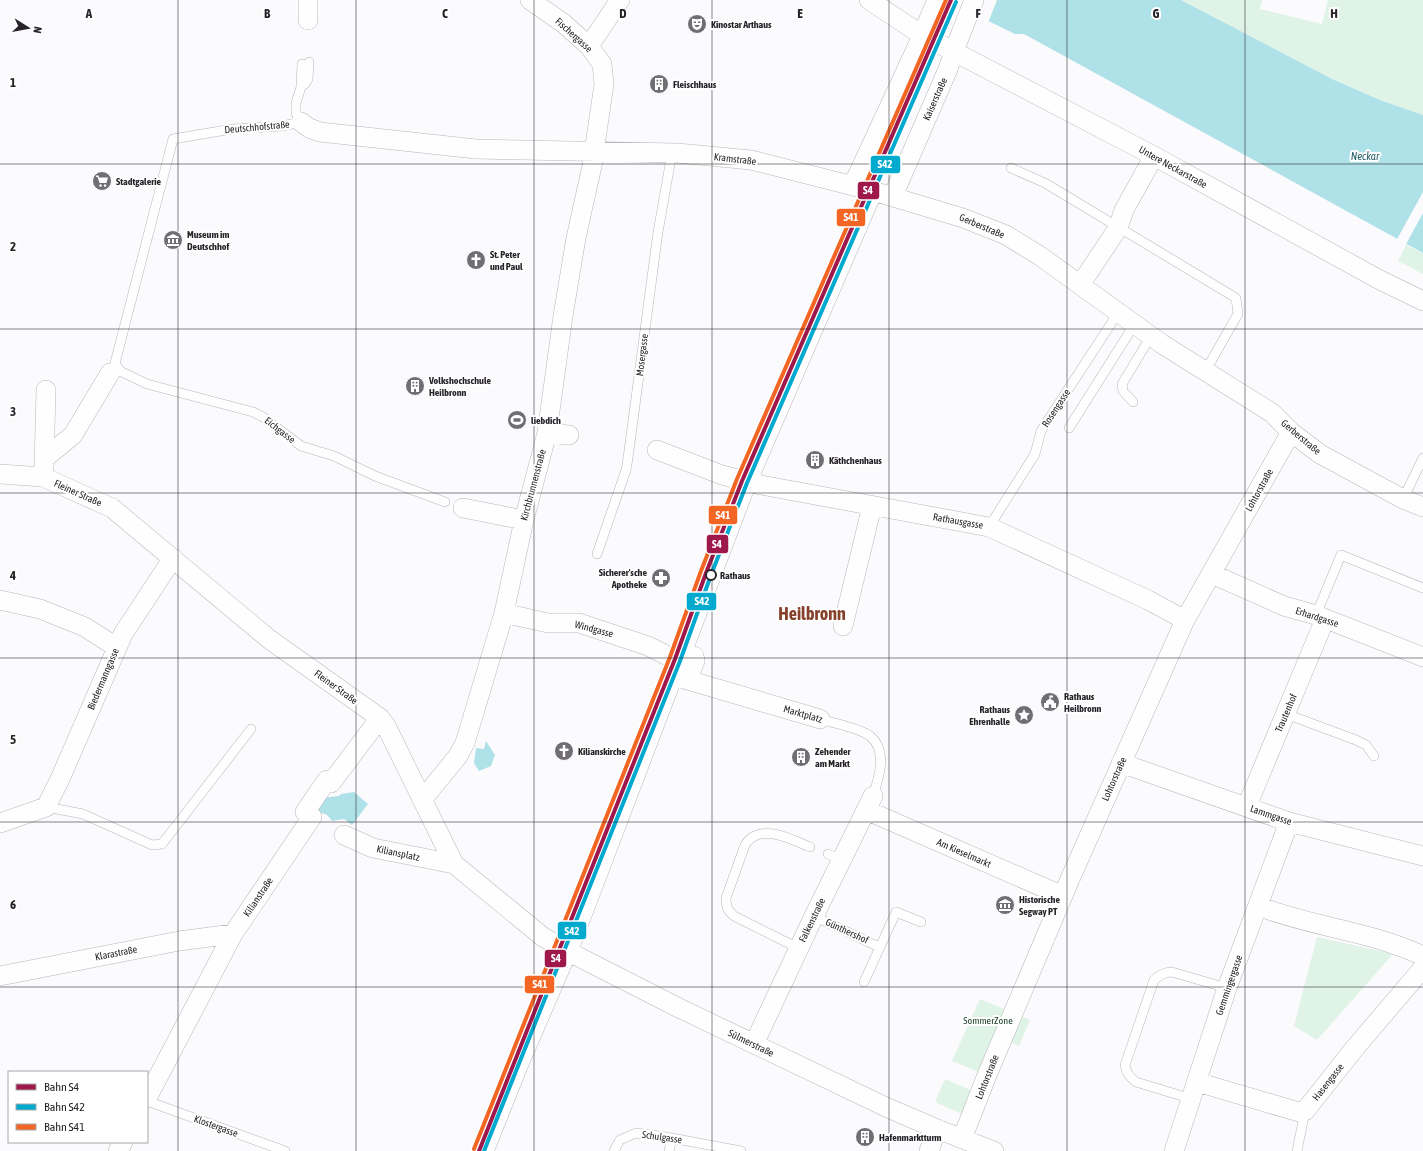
<svg xmlns="http://www.w3.org/2000/svg" width="1423" height="1151" viewBox="0 0 1423 1151" font-family="'Asap Condensed',sans-serif">
  <style>
    .green { fill: #dff3e6 }
    .water { fill: #afe1e8 }
    .pier { fill: #fbfafc }
    .lines { fill: none; stroke-linecap: round; stroke-linejoin: round }
    .lane-casing { stroke: #b8b6ba; stroke-width: 10 }
    .street-casing { stroke: #b8b6ba; stroke-width: 20 }
    .lane { stroke: #fefeff; stroke-width: 9 }
    .street { stroke: #fefeff; stroke-width: 19 }
    .rail-1-casing { stroke: #fff; stroke-width: 7 }
    .rail-2-casing { stroke: #fff; stroke-width: 7 }
    .rail-3-casing { stroke: #fff; stroke-width: 7 }
    .rail-1 { stroke: #9f184c; stroke-width: 4 }
    .rail-2 { stroke: #00a9ce; stroke-width: 4 }
    .rail-3 { stroke: #f26522; stroke-width: 4 }
    .grid { fill: none; stroke: #272329; stroke-width: 1; stroke-opacity: 0.55 }
    .stop-dot { fill: #fff; stroke: #272329; stroke-width: 2 }
    .labels { text-anchor: middle; dominant-baseline: central; stroke-width: 4; stroke-linejoin: round; paint-order: stroke }
    .poi-label { font-size: 10px; font-weight: bold; fill: #272329; stroke: #fff; text-anchor: start }
    .street-label { font-size: 10px; fill: #272329; stroke: #fff }
    .stop-label { font-size: 10px; font-weight: bold; fill: #272329; stroke: #fff; text-anchor: start }
    .park-label { font-size: 10px; fill: #143c25; stroke: #fff }
    .water-label { font-size: 11px; font-style: italic; fill: #225e65; stroke: #fff }
    .town-label { font-size: 18px; font-weight: bold; fill: #86412c; stroke: #fff }
    .grid-label { font-size: 13px; text-anchor: middle; font-weight: bold; fill: #272329; stroke: #fff; stroke-width: 4; stroke-linejoin: round; paint-order: stroke }
    .line-badge { stroke: #fff; stroke-width: 1.5 }
    .badge-label { font-size: 11px; text-anchor: middle; font-weight: bold; fill: #fff }
  </style>
  <rect width="100%" height="100%" fill="#fbfafc"/>
  <path class="green" d="M 1181,0 L 1262,0 L 1260,9 L 1322,24 L 1328,0 L 1423,0 L 1423,115 L 1380,100 L 1332,79 Z
    M 1406,245 L 1423,253 L 1423,274 L 1398,261 Z
    M 1317,937 L 1393,954 L 1317,1040 L 1294,1026 Z
    M 980,999 L 1030,1020 L 1019,1046 L 995,1035 L 979,1072 L 952,1061 Z
    M 945,1079 L 973,1091 L 962,1114 L 935,1102 Z"/>
  <path class="water" d="M 945,0 L 1181,0 L 1332,79 L 1380,100 L 1423,115 L 1423,253 L 1024,34 L 1015,34 Z
    M 486,741 L 495,755 L 491,766 L 479,771 L 474,763 L 476,748 L 484,749 Z
    M 354,792 L 368,804 L 352,825 L 344,819 L 332,821 L 327,815 L 314,810 L 321,798 L 339,796 L 341,794 Z"/>
  <path class="pier" d="M 943,0 L 997,0 L 988,23 L 945,2 Z
    M 1423,192 L 1423,213 L 1405,246 L 1396,241 Z"/>
  <g class="lines">
    <g class="lane-casing">
      <path id="lane" d="M 309,62 L 308,79 L 305,84 L 301,87 L 296,103 L 296,113 L 301,122 L 282,126 L 232,129 L 173,139 L 115,363 L 119,370 L 122,372 L 147,384 L 253,412 L 263,417 L 301,446 L 334,456 L 375,476 L 445,502
        M 301,87 L 302,64
        M 1011,168 L 1045,183 L 1236,298 L 1238,314 L 1206,370
        M 1133,402 L 1123,391 L 1122,384 L 1151,336
        M 1069,428 L 1134,325
        M 1403,499 L 1423,458
        M 989,527 L 1035,454 L 1041,431 L 1118,313
        M 597,554 L 626,470 L 628,458 L 658,232 L 672,153
        M 1316,615 L 1341,555 L 1423,588
        M 1286,714 L 1356,740 L 1366,745 L 1374,756
        M 820,719 C 833,723 860,728 870,736 C 888,751 879,778 873,796
        M 46,807 L 83,814 L 152,845 L 162,844 L 251,729
        M 828,854 L 842,860
        M 814,916 L 879,947
        M 798,948 L 734,916 C 727,910 726,906 726,898 L 745,845 C 759,822 791,839 810,847
        M 864,982 L 896,912 L 921,922
        M 1192,1099 L 1136,1082 C 1130,1077 1126,1073 1125,1065 L 1154,980 C 1160,975 1164,972 1172,972 L 1227,988
        M 147,1101 L 285,1151
        M 614,1151 L 620,1140 L 636,1133 L 666,1137 L 741,1151
        M 669,1151 L 672,1138
        M 1297,1151 L 1305,1111"/>
    </g>
    <g class="street-casing">
      <path id="street" d="M 869,0 L 922,35 L 1154,156 L 1380,280 L 1423,301
        M 308,20 L 308,0
        M 589,46 L 620,0
        M 301,122 L 309,128 L 320,132 L 476,149 L 677,153 L 751,160 L 873,191 L 963,218 L 1006,235 L 1040,256 L 1162,344 L 1272,413 L 1291,432 L 1320,454 L 1403,499 L 1423,507
        M 853,185 L 917,47 L 937,0
        M 893,196 L 948,69 L 954,51 L 974,0
        M 1080,285 L 1118,228 L 1124,210 L 1154,156
        M 547,433 L 569,435
        M 657,450 L 722,475 L 761,485 L 989,527 L 1148,600 L 1185,620
        M 45,458 L 73,435 L 110,373
        M 44,467 L 46,390
        M 0,474 L 43,477 L 112,508 L 269,639 L 380,718 L 386,726 L 454,864 L 543,937 L 571,953 L 679,1008 L 888,1108 L 937,1129 L 994,1151
        M 463,508 L 524,520
        M 1212,574 L 1284,606 L 1316,615 L 1423,657
        M 0,600 L 40,609 L 85,627 L 116,647
        M 504,613 L 548,623 L 579,623 L 648,646 L 680,662
        M 843,626 L 872,506
        M 674,676 L 820,719
        M 687,680 L 695,661 L 694,656
        M 1121,763 L 1289,822 L 1423,856
        M 422,800 L 458,756 L 465,743 L 504,613 L 524,520 L 547,433 L 563,316 L 576,238 L 592,166 L 604,84 L 602,64 L 589,46 L 563,23 L 530,0
        M 1247,806 L 1325,619
        M 866,810 L 1063,896
        M 0,823 L 46,807 L 60,779 L 123,634 L 173,558
        M 344,835 L 373,848 L 454,864
        M 1258,906 C 1311,927 1371,931 1423,956
        M 0,976 L 179,941 L 233,934
        M 754,1044 L 814,916 L 873,796
        M 1197,1082 L 1299,1112 L 1305,1111 L 1354,1049 L 1423,968
        M 147,1098 L 233,934 L 312,817 L 305,812 L 327,780 L 331,783 L 380,718
        M 962,1139 L 987,1075 L 1070,879 L 1185,620 L 1291,432
        M 118,1151 L 123,1142
        M 484,1151 L 518,1066 L 574,936 L 747,482 L 873,191
        M 929,1151 L 937,1129
        M 1174,1151 L 1227,988 L 1289,822"/>
    </g>
    <use href="#lane" class="lane"/>
    <use href="#street" class="street"/>
    <g class="rail-1-casing">
      <path id="rail-1" d="M 479,1151 L 675,659 L 706,573 L 742,481 L 951,0"/>
    </g>
    <g class="rail-2-casing">
      <path id="rail-2" d="M 484,1151 L 680,661 L 711,575 L 747,483 L 956,2"/>
    </g>
    <g class="rail-3-casing">
      <path id="rail-3" d="M 474,1149 L 670,657 L 701,571 L 737,479 L 946,0"/>
    </g>
    <use href="#rail-1" class="rail-1"/>
    <use href="#rail-2" class="rail-2"/>
    <use href="#rail-3" class="rail-3"/>
  </g>
  <path class="grid" d="M 178,0 L 178,1151M 356,0 L 356,1151M 534,0 L 534,1151M 712,0 L 712,1151M 889,0 L 889,1151M 1067,0 L 1067,1151M 1245,0 L 1245,1151M 0,164 L 1423,164M 0,329 L 1423,329M 0,493 L 1423,493M 0,658 L 1423,658M 0,822 L 1423,822M 0,987 L 1423,987"/>
  <defs>
    <g id="theatre-disc" transform="scale(1)"><circle r="9.5" fill="#716e73" stroke="#fff"/><path d="M-5-5.5Q0-4 5-5.5V0Q5 5 0 6Q-5 5-5 0ZM-3.3-2.5H-1v1.5H-3.3ZM1-2.5H3.3v1.5H1ZM-2.8 1Q0 5.5 2.8 1Z" fill="#fff"/></g>
    <g id="building-disc" transform="scale(1)"><circle r="9.5" fill="#716e73" stroke="#fff"/><path d="M-4-6H4V6H1V3H-1V6H-4ZM-2.5-4.3h1.7v1.8h-1.7ZM.8-4.3h1.7v1.8H.8ZM-2.5-1h1.7V.8h-1.7ZM.8-1h1.7V.8H.8Z" fill="#fff"/></g>
    <g id="supermarket-disc" transform="scale(1)"><circle r="9.5" fill="#716e73" stroke="#fff"/><path d="M-6-5.5h2.5l.6 2H6L4.5 2H-2.5L-4.4-4H-6ZM-1.5 3.2a1.3 1.3 0 1 0 .1 0ZM3 3.2a1.3 1.3 0 1 0 .1 0Z" fill="#fff"/></g>
    <g id="museum-disc" transform="scale(1)"><circle r="9.5" fill="#716e73" stroke="#fff"/><path d="M0-6L6-3V-2H-6V-3ZM-5-1h2V3h-2ZM-1-1h2V3h-2ZM3-1h2V3H3ZM-6 4H6V6H-6Z" fill="#fff"/></g>
    <g id="church-disc" transform="scale(1)"><circle r="9.5" fill="#716e73" stroke="#fff"/><path d="M-1.2-6h2.4v3.5h3.3v2.4h-3.3V6h-2.4V-.1h-3.3v-2.4h3.3Z" fill="#fff"/></g>
    <g id="stadium-disc" transform="scale(1)"><circle r="9.5" fill="#716e73" stroke="#fff"/><path d="M0-5a6.5 5 0 1 0 0 10a6.5 5 0 1 0 0-10ZM-3.5-1.8h7v3.6h-7Z" fill="#fff"/></g>
    <g id="pharmacy-disc" transform="scale(1)"><circle r="9.5" fill="#716e73" stroke="#fff"/><path d="M-2-6h4v4h4v4h-4v4h-4v-4h-4v-4h4Z" fill="#fff"/></g>
    <g id="civic-disc" transform="scale(1)"><circle r="9.5" fill="#716e73" stroke="#fff"/><path d="M-.6-6.5H3V-4.5H.6V-3L4-1V1h2V6H-6V1h2V-1L-.6-3ZM-1.2 2.5V6h2.4V2.5Z" fill="#fff"/></g>
    <g id="sight-disc" transform="scale(1)"><circle r="9.5" fill="#716e73" stroke="#fff"/><path d="M0-6L1.8-2.2L6-1.7L2.9 1.2L3.7 5.4L0 3.3L-3.7 5.4L-2.9 1.2L-6-1.7L-1.8-2.2Z" fill="#fff"/></g>
  </defs>
  <g fill-rule="evenodd">
    <use href="#theatre-disc" x="697" y="24"/>
    <use href="#building-disc" x="659" y="84"/>
    <use href="#supermarket-disc" x="102" y="181"/>
    <use href="#museum-disc" x="173" y="240"/>
    <use href="#church-disc" x="476" y="260"/>
    <use href="#building-disc" x="415" y="386"/>
    <use href="#stadium-disc" x="517" y="420"/>
    <use href="#building-disc" x="815" y="460"/>
    <use href="#pharmacy-disc" x="661" y="578"/>
    <use href="#civic-disc" x="1050" y="702"/>
    <use href="#sight-disc" x="1024" y="715"/>
    <use href="#church-disc" x="564" y="751"/>
    <use href="#building-disc" x="801" y="757"/>
    <use href="#museum-disc" x="1005" y="905"/>
    <use href="#building-disc" x="865" y="1137"/>
  </g>
  <circle class="stop-dot" cx="711" cy="575" r="5"/>
  <g class="labels">
    <g class="poi-label">
      <text x="711" y="24">Kinostar Arthaus</text>
      <text x="673" y="84">Fleischhaus</text>
      <text x="116" y="181">Stadtgalerie</text>
      <text x="187" y="234">Museum im<tspan x="187" dy="12">Deutschhof</tspan></text>
      <text x="490" y="254">St. Peter<tspan x="490" dy="12">und Paul</tspan></text>
      <text x="429" y="380">Volkshochschule<tspan x="429" dy="12">Heilbronn</tspan></text>
      <text x="531" y="420">liebdich</text>
      <text x="829" y="460">Käthchenhaus</text>
      <text x="647" y="572" text-anchor="end">Sicherer'sche<tspan x="647" dy="12">Apotheke</tspan></text>
      <text x="1064" y="696">Rathaus<tspan x="1064" dy="12">Heilbronn</tspan></text>
      <text x="1010" y="709" text-anchor="end">Rathaus<tspan x="1010" dy="12">Ehrenhalle</tspan></text>
      <text x="578" y="751">Kilianskirche</text>
      <text x="815" y="751">Zehender<tspan x="815" dy="12">am Markt</tspan></text>
      <text x="1019" y="899">Historische<tspan x="1019" dy="12">Segway PT</tspan></text>
      <text x="879" y="1137">Hafenmarktturm</text>
    </g>
    <g class="street-label">
      <text transform="translate(574 35) rotate(42)">Fischergasse</text>
      <text transform="translate(935 99) rotate(-66)">Kaiserstraße</text>
      <text transform="translate(257 127) rotate(-5)">Deutschhofstraße</text>
      <text transform="translate(735 159) rotate(7)">Kramstraße</text>
      <text transform="translate(1173 167) rotate(29)">Untere Neckarstraße</text>
      <text transform="translate(982 226) rotate(23)">Gerberstraße</text>
      <text transform="translate(642 355) rotate(-83)">Mosergasse</text>
      <text transform="translate(1056 408) rotate(-57)">Rosengasse</text>
      <text transform="translate(280 430) rotate(38)">Eichgasse</text>
      <text transform="translate(1301 437) rotate(40)">Gerberstraße</text>
      <text transform="translate(533 485) rotate(-75)">Kirchbrunnenstraße</text>
      <text transform="translate(1259 490) rotate(-61)">Lohtorstraße</text>
      <text transform="translate(78 493) rotate(24)">Fleiner Straße</text>
      <text transform="translate(958 521) rotate(10)">Rathausgasse</text>
      <text transform="translate(1317 617) rotate(18)">Erhardgasse</text>
      <text transform="translate(594 629) rotate(15)">Windgasse</text>
      <text transform="translate(103 679) rotate(-67)">Biedermanngasse</text>
      <text transform="translate(336 687) rotate(36)">Fleiner Straße</text>
      <text transform="translate(1286 713) rotate(-67)">Trautenhof</text>
      <text transform="translate(803 714) rotate(16)">Marktplatz</text>
      <text transform="translate(1114 779) rotate(-66)">Lohtorstraße</text>
      <text transform="translate(1271 815) rotate(19)">Lammgasse</text>
      <text transform="translate(398 853) rotate(12)">Kiliansplatz</text>
      <text transform="translate(964 853) rotate(24)">Am Kieselmarkt</text>
      <text transform="translate(258 897) rotate(-56)">Kilianstraße</text>
      <text transform="translate(812 920) rotate(-64)">Falkenstraße</text>
      <text transform="translate(847 931) rotate(25)">Günthershof</text>
      <text transform="translate(116 953) rotate(-11)">Klarastraße</text>
      <text transform="translate(1229 985) rotate(-71)">Gemmingergasse</text>
      <text transform="translate(751 1043) rotate(26)">Sülmerstraße</text>
      <text transform="translate(987 1077) rotate(-68)">Lohtorstraße</text>
      <text transform="translate(1328 1082) rotate(-52)">Hasengasse</text>
      <text transform="translate(216 1126) rotate(20)">Klostergasse</text>
      <text transform="translate(662 1137) rotate(8)">Schulgasse</text>
    </g>
    <g class="stop-label">
      <text x="720" y="575">Rathaus</text>
    </g>
    <g class="park-label">
      <text x="988" y="1020">SommerZone</text>
    </g>
    <g class="water-label">
      <text x="1365" y="156">Neckar</text>
    </g>
    <g class="town-label">
      <text x="812" y="613">Heilbronn</text>
    </g>
  </g>
  <g class="grid-label">
    <text x="89" y="18">A</text>
    <text x="267" y="18">B</text>
    <text x="445" y="18">C</text>
    <text x="623" y="18">D</text>
    <text x="800" y="18">E</text>
    <text x="978" y="18">F</text>
    <text x="1156" y="18">G</text>
    <text x="1334" y="18">H</text>
    <text x="13" y="87">1</text>
    <text x="13" y="251">2</text>
    <text x="13" y="416">3</text>
    <text x="13" y="580">4</text>
    <text x="13" y="744">5</text>
    <text x="13" y="909">6</text>
  </g>
  <g class="line-badge">
    <rect x="870" y="155" width="31" height="19" rx="4" fill="#00a9ce"/>
    <rect x="857" y="181" width="23" height="19" rx="4" fill="#9f184c"/>
    <rect x="836" y="208" width="30" height="19" rx="4" fill="#f26522"/>
    <rect x="708" y="505" width="30" height="20" rx="4" fill="#f26522"/>
    <rect x="706" y="534" width="23" height="20" rx="4" fill="#9f184c"/>
    <rect x="686" y="592" width="31" height="19" rx="4" fill="#00a9ce"/>
    <rect x="557" y="921" width="30" height="19" rx="4" fill="#00a9ce"/>
    <rect x="544" y="949" width="23" height="19" rx="4" fill="#9f184c"/>
    <rect x="524" y="975" width="31" height="19" rx="4" fill="#f26522"/>
  </g>
  <g class="badge-label">
    <text x="885" y="168">S42</text>
    <text x="868" y="194">S4</text>
    <text x="851" y="221">S41</text>
    <text x="723" y="519">S41</text>
    <text x="717" y="548">S4</text>
    <text x="702" y="605">S42</text>
    <text x="572" y="935">S42</text>
    <text x="556" y="962">S4</text>
    <text x="540" y="988">S41</text>
  </g>
  <rect x="8" y="1071" width="140" height="72" fill="#ffffff" stroke="#a9a7a9"/>
  <rect x="16" y="1084" width="20" height="6" fill="#9f184c" stroke="#a9a7a9"/>
  <text x="44" y="1091" font-size="12" fill="#272329">Bahn S4</text>
  <rect x="16" y="1104" width="20" height="6" fill="#00a9ce" stroke="#a9a7a9"/>
  <text x="44" y="1111" font-size="12" fill="#272329">Bahn S42</text>
  <rect x="16" y="1124" width="20" height="6" fill="#f26522" stroke="#a9a7a9"/>
  <text x="44" y="1131" font-size="12" fill="#272329">Bahn S41</text>
  <g transform="translate(28 28) rotate(101)" stroke="#ffffff" stroke-width="3" paint-order="stroke">
  <path d="M0-3L7 15L0 10L-7 15Z" fill="#272329"/>
  <text y="-6" font-size="11" font-weight="bold" text-anchor="middle" fill="#272329">N</text>
  </g>
</svg>
